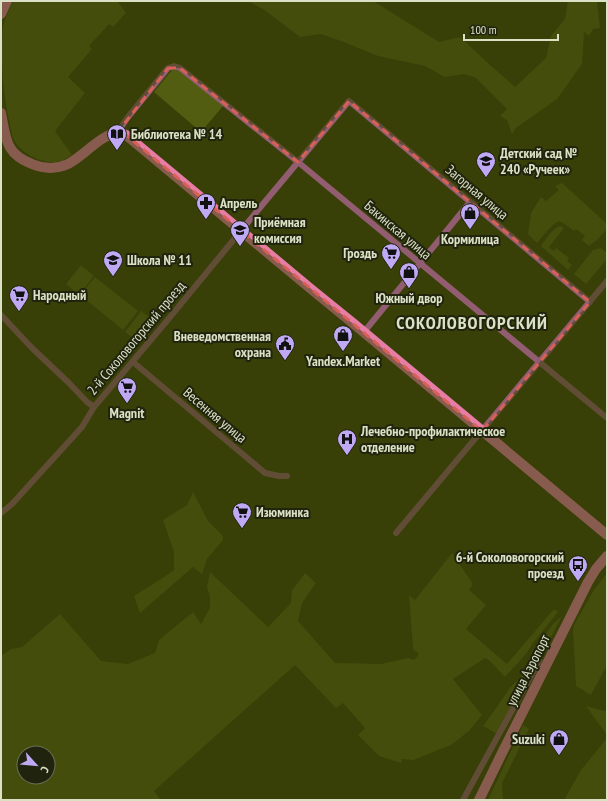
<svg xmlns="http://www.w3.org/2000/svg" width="608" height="801" viewBox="0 0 608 801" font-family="'PT Sans Narrow',sans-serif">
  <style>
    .green { fill: #535d11; fill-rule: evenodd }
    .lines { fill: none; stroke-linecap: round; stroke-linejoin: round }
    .street { stroke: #925d70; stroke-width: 6 }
    .primary { stroke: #e77ca4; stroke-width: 10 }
    .marked { fill: none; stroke: #d86057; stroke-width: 3; stroke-dasharray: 8 5; stroke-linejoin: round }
    .labels { text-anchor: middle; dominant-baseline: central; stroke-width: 4; stroke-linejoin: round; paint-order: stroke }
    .poi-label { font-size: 14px; font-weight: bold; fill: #dbe1c5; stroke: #20240e; text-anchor: start }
    .street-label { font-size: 14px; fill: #dbe1c5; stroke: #20240e }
    .district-label { font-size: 18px; font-weight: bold; letter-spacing: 1px; fill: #dbe1c5; stroke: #20240e }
  </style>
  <rect width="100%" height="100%" fill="#383f07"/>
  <path class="green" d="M 13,1 L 119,1 L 118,2 L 126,13 L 113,27 L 109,24 L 89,46 L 92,49 L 68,77 L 85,93 L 55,131 L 72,155 C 67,158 61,162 55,162 C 40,163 21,153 14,140 C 11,133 10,123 8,116 C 3,88 0,55 3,27 C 5,18 9,9 13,1 Z
    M 248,1 L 373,1 L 439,42 L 460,37 L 489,64 L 515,87 L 546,58 L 551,36 L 565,19 L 568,1 L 597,1 L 600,28 L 593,29 L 589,36 L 584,32 L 582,64 L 557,99 L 516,128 L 512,134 L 507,120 L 500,116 L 507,109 L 476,78 L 464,74 L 445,77 L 425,66 L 378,56 L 341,41 L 321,34 L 300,37 L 263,9 Z
    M 172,70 L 179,70 L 223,106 L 201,132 L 154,92 Z
    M 562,183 L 607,224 L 607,229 L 598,239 L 589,246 L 582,240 L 585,236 L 576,229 L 574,231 L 565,224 L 559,221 C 550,226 544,235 537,243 L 528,234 L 531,213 L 541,197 L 546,201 L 559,190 L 555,186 Z
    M 560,226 L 564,228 L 549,247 L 554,251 L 556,248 L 569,258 L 567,261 L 572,265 L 568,270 L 541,246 C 546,239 552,229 560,226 Z
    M 601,248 L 607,253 L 607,259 L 586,284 L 574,274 L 593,250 Z
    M 81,265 L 94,276 L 79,295 L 66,284 Z
    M 95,277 L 138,311 L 123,330 L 80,295 Z
    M 141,311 L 153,320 L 137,341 L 125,332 Z
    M 193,492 L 208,521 L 223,536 L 223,540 L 207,559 L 202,574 L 193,567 L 140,613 L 134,596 L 164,577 L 174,570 L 174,552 L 163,520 L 187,505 Z
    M 452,553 L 473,584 L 469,590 L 486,605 L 466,629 L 507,664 L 554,609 L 558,612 L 533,643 L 526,654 L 505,677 L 490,661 L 485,658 L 453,679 L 482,715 L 469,731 L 451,745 L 413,760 L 402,759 L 401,763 L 379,756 L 358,735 L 365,728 L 343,703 L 336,708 L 295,665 L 154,791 L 161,800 L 1,800 L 1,656 L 11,649 L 22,647 L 60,614 L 101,661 L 128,664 L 155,653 L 159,640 L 193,612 L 201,624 L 210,608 L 210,597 L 207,587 L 210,572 L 268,627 L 291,603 L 292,590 L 305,573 L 316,583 L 302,603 L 298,621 L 335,663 L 381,664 L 408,658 L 414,660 L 419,654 L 413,649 L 409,595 L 415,600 ZM 24,753 L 48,753 L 48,777 L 24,777 Z
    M 607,573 L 607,665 L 591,695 L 576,686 L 573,629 L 574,625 L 594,590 Z
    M 562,616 L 541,656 L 538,654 L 538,645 L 553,624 Z
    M 531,666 L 534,667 L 497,734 L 483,726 L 497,707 L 509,689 Z
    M 586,706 L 605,711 L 607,709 L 607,735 Z
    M 523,725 L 529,729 L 502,783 L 503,800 L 488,800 Z
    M 607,738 L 607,800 L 564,800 L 581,770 Z"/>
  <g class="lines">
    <path class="street" d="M 117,133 L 128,117 L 168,68 L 174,66 L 180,68 L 298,162 L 607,418
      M 1,315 L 32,348 L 69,383 L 87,402 L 94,407
      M 364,332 L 470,202
      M 133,362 L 265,473 L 279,476 L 287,476
      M 1,513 L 12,504 L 82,427 L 94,407 L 166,322 L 263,204 L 349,101 L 590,302
      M 396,533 L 607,281
      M 463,800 L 539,661"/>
    <path class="primary" d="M 1,14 L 7,1
      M 1,113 C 6,138 5,154 32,164 C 44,169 57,169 68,164 C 84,156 100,135 117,133 C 121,132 123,134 126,135 L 311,289 L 354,324 L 607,535
      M 479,800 L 503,751 L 588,582 L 596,569 L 607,556"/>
  </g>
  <path d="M0 0H608V801H0ZM 168,68 L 180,68 L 298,162 L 349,101 L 590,302 L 482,431 L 126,135 L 117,133 Z" fill="#383f07" fill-opacity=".55" fill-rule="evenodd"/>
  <path class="marked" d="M 168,68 L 180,68 L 298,162 L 349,101 L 590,302 L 482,431 L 126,135 L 117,133 Z"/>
  <defs>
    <g id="library-pin" transform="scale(1)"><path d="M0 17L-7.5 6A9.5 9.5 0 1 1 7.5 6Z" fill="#bfa9f4" stroke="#20240e"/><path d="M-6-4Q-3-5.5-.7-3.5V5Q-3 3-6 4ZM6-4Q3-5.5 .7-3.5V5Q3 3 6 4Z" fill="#111"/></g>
    <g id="school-pin" transform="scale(1)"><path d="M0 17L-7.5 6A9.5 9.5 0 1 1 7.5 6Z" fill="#bfa9f4" stroke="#20240e"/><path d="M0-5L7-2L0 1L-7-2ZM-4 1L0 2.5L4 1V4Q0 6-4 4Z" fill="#111"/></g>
    <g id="pharmacy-pin" transform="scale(1)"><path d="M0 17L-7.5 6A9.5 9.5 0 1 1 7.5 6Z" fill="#bfa9f4" stroke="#20240e"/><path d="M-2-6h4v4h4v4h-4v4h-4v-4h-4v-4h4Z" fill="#111"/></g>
    <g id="shop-pin" transform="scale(1)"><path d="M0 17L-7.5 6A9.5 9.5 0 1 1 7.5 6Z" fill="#bfa9f4" stroke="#20240e"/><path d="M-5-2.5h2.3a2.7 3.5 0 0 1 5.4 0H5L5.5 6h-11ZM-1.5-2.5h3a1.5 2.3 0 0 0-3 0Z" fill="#111"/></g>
    <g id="university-pin" transform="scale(1)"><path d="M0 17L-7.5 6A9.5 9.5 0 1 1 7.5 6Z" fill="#bfa9f4" stroke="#20240e"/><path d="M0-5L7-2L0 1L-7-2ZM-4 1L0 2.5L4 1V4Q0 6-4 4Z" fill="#111"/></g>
    <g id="supermarket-pin" transform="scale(1)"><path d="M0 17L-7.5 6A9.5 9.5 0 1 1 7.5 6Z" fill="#bfa9f4" stroke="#20240e"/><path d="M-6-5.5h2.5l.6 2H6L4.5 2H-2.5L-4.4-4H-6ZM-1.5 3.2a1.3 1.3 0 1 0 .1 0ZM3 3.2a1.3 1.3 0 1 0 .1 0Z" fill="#111"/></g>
    <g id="civic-pin" transform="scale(1)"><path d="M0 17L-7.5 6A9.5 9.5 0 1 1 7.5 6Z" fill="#bfa9f4" stroke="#20240e"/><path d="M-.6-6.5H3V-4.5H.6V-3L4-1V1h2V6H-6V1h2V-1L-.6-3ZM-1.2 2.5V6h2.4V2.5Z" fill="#111"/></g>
    <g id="hospital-pin" transform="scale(1)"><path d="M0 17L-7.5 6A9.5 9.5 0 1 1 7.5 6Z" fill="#bfa9f4" stroke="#20240e"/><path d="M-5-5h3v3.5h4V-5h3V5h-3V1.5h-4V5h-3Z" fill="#111"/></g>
    <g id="bus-pin" transform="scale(1)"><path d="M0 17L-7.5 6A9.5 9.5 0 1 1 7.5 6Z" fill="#bfa9f4" stroke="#20240e"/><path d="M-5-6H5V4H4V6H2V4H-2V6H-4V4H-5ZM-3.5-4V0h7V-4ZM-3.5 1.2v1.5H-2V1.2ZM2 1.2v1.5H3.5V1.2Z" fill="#111"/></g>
  </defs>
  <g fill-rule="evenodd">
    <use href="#library-pin" x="117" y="134"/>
    <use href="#school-pin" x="486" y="161"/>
    <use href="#pharmacy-pin" x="206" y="203"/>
    <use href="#shop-pin" x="470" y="213"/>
    <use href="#university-pin" x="240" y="230"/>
    <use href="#supermarket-pin" x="391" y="253"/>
    <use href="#school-pin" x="113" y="260"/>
    <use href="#shop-pin" x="409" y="272"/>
    <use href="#supermarket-pin" x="19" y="295"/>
    <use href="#shop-pin" x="343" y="335"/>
    <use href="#civic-pin" x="285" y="344"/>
    <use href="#supermarket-pin" x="127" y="387"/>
    <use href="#hospital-pin" x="347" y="439"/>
    <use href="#supermarket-pin" x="242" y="512"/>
    <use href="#bus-pin" x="578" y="565"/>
    <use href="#shop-pin" x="559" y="739"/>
  </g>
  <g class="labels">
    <g class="poi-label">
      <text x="131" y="134">Библиотека № 14</text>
      <text x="500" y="153">Детский сад №<tspan x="500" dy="16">240 «Ручеек»</tspan></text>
      <text x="220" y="203">Апрель</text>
      <text x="254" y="222">Приёмная<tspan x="254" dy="16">комиссия</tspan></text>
      <text x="470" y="239" text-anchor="middle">Кормилица</text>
      <text x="377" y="253" text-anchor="end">Гроздь</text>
      <text x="127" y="260">Школа № 11</text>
      <text x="33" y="295">Народный</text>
      <text x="409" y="298" text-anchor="middle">Южный двор</text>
      <text x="271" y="336" text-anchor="end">Вневедомственная<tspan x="271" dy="16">охрана</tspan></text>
      <text x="343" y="361" text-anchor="middle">Yandex.Market</text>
      <text x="127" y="413" text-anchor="middle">Magnit</text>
      <text x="361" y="431">Лечебно-профилактическое<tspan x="361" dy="16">отделение</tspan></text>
      <text x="256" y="512">Изюминка</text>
      <text x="564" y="557" text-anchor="end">6-й Соколовогорский<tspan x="564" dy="16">проезд</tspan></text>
      <text x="545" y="739" text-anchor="end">Suzuki</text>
    </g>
    <g class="street-label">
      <text transform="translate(477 192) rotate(40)">Загорная улица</text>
      <text transform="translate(398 230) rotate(40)">Бакинская улица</text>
      <text transform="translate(136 338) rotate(-50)">2-й Соколовогорский проезд</text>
      <text transform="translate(215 415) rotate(40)">Весенняя улица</text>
      <text transform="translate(528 670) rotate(-63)">улица Аэропорт</text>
    </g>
    <g class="district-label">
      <text x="472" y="322">СОКОЛОВОГОРСКИЙ</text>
    </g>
  </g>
  <rect width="608" height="801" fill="none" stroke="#dbe1c5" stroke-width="4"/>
  <g transform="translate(36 765) rotate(117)"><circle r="19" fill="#20240e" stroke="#6b7057"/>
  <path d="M0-3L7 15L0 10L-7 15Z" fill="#bfa9f4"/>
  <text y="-6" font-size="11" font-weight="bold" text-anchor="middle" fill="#dbe1c5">С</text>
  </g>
  <path d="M464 34v6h94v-6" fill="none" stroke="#dbe1c5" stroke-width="2"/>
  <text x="470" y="34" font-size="12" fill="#dbe1c5" stroke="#20240e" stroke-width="3" paint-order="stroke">100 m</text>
</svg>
